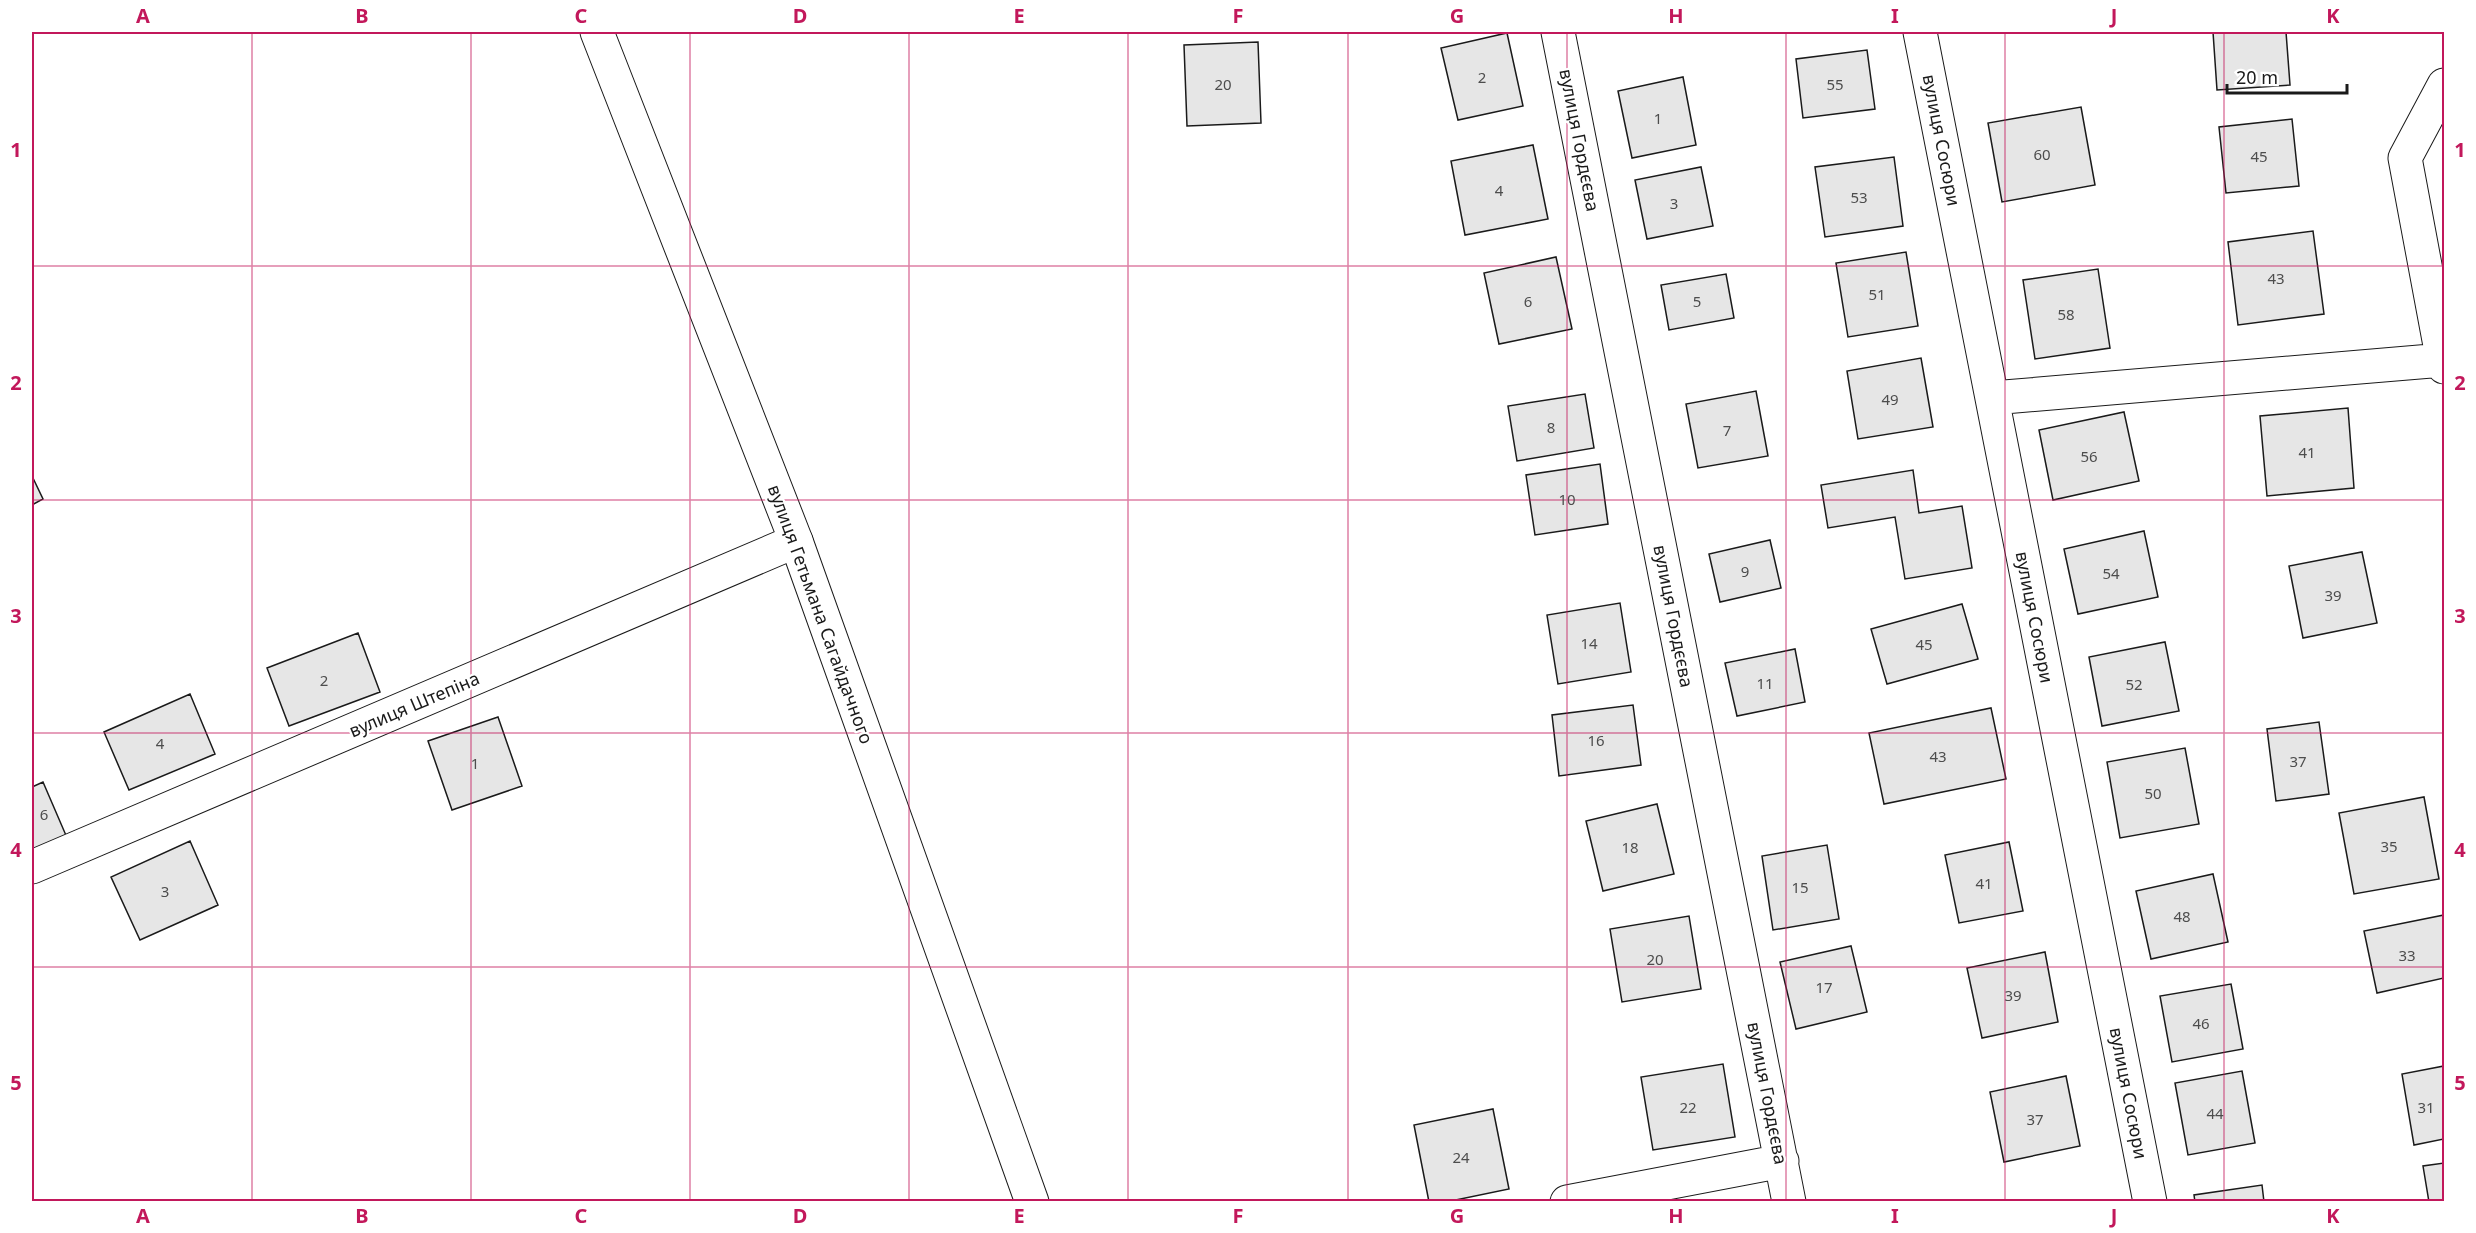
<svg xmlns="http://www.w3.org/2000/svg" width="2476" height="1233" viewBox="0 0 2476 1233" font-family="'Noto Sans',sans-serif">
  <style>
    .building { fill: #e6e6e6; stroke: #1a1a1a; stroke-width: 1.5 }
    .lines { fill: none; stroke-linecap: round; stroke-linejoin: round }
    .street-casing { stroke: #1a1a1a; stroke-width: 35 }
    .secondary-casing { stroke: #1a1a1a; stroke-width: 35 }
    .street { stroke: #fff; stroke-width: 33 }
    .secondary { stroke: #fff; stroke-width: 33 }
    .grid { fill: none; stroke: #c2185b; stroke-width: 1.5; stroke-opacity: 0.55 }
    .labels { text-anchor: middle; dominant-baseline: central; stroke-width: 4.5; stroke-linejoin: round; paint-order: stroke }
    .number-label { font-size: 15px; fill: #4d4d4d }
    .street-label { font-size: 18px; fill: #1a1a1a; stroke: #fff }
    .neatline { fill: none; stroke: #c2185b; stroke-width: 2 }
    .grid-label { font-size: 20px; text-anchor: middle; font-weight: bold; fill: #c2185b }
  </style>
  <rect width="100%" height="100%" fill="#fff"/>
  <path class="building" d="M 2213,32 L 2286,32 L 2290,85 L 2217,90 Z
    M 1507,33 L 1523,106 L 1458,120 L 1441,48 Z
    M 1258,42 L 1261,123 L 1187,126 L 1184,45 Z
    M 1867,50 L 1875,109 L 1803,118 L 1796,59 Z
    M 1683,77 L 1696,145 L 1632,158 L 1618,91 Z
    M 2081,107 L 2095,185 L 2002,202 L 1988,123 Z
    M 2292,119 L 2299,186 L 2226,193 L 2219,127 Z
    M 1533,145 L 1548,219 L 1465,235 L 1451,161 Z
    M 1894,157 L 1903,226 L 1825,237 L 1815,167 Z
    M 1701,167 L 1713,226 L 1647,239 L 1635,180 Z
    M 2313,231 L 2324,314 L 2238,325 L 2228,242 Z
    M 1906,252 L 1918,326 L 1848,337 L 1836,263 Z
    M 1556,257 L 1572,329 L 1499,344 L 1484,273 Z
    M 2098,269 L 2110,348 L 2035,359 L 2023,280 Z
    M 1726,274 L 1734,318 L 1669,330 L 1661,285 Z
    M 1921,358 L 1933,427 L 1858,439 L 1847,371 Z
    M 1756,391 L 1768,456 L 1698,468 L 1686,404 Z
    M 1585,394 L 1594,448 L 1517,461 L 1508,406 Z
    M 2348,408 L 2354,488 L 2267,496 L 2260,416 Z
    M 2124,412 L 2139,481 L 2053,500 L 2039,430 Z
    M 1600,464 L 1608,524 L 1535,535 L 1526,475 Z
    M 1913,470 L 1919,513 L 1962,506 L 1972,568 L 1905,579 L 1895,517 L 1828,528 L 1821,485 Z
    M 32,476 L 43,499 L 32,505 Z
    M 2144,531 L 2158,597 L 2078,614 L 2064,549 Z
    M 1770,540 L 1781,588 L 1720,602 L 1709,554 Z
    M 2362,552 L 2377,623 L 2303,638 L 2289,566 Z
    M 1620,603 L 1631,672 L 1558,684 L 1547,615 Z
    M 1962,604 L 1978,659 L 1887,684 L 1871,629 Z
    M 358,633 L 380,692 L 289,726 L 267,668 Z
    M 2165,642 L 2179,711 L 2102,726 L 2089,657 Z
    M 1795,649 L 1805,702 L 1737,716 L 1725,663 Z
    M 190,694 L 215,754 L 129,790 L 104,732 Z
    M 1633,705 L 1641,765 L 1559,776 L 1552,715 Z
    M 1991,708 L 2006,779 L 1884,804 L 1869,733 Z
    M 498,717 L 522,786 L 452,810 L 428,741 Z
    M 2319,722 L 2329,794 L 2276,801 L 2267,729 Z
    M 2185,748 L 2199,824 L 2120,838 L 2107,762 Z
    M 43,782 L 68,840 L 32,856 L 32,787 Z
    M 2424,797 L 2439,879 L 2354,894 L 2339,813 Z
    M 1657,804 L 1674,874 L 1603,891 L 1586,821 Z
    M 190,841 L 218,905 L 140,940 L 111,877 Z
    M 2009,842 L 2023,911 L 1959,923 L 1945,855 Z
    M 1827,845 L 1839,919 L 1773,930 L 1762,856 Z
    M 2213,874 L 2228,942 L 2151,959 L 2136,891 Z
    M 2444,915 L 2444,978 L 2377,993 L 2364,931 Z
    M 1689,916 L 1701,989 L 1622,1002 L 1610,929 Z
    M 1851,946 L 1867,1012 L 1796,1029 L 1780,962 Z
    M 2045,952 L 2058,1022 L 1982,1038 L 1967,968 Z
    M 2231,984 L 2243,1049 L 2172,1062 L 2160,996 Z
    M 1723,1064 L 1735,1137 L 1653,1150 L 1641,1077 Z
    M 2444,1066 L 2444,1139 L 2414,1145 L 2402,1074 Z
    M 2242,1071 L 2255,1143 L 2188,1155 L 2175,1083 Z
    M 2066,1076 L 2080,1146 L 2004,1162 L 1990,1092 Z
    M 1493,1109 L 1509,1189 L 1446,1202 L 1429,1202 L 1414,1125 Z
    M 2444,1163 L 2444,1202 L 2429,1202 L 2423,1166 Z
    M 2262,1185 L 2264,1202 L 2195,1202 L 2194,1195 Z"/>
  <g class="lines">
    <g class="street-casing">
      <path id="street" d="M 1558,32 L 1789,1202
        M 1920,32 L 2150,1202
        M 2444,85 L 2405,158 L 2444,367
        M 1992,398 L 2443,360
        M 32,867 L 796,541
        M 1567,1202 L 1782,1161"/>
    </g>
    <g class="secondary-casing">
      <path id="secondary" d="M 597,32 L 796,541 L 1032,1202"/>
    </g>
    <use href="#street" class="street"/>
    <use href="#secondary" class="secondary"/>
  </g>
  <path class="grid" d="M 252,32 L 252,1202M 471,32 L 471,1202M 690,32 L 690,1202M 909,32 L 909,1202M 1128,32 L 1128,1202M 1348,32 L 1348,1202M 1567,32 L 1567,1202M 1786,32 L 1786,1202M 2005,32 L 2005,1202M 2224,32 L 2224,1202M 32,266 L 2444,266M 32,500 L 2444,500M 32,733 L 2444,733M 32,967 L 2444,967"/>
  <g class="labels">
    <g class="number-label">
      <text x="1482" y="77">2</text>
      <text x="1223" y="84">20</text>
      <text x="1835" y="84">55</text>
      <text x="1658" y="118">1</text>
      <text x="2042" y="154">60</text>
      <text x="2259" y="156">45</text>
      <text x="1499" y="190">4</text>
      <text x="1859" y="197">53</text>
      <text x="1674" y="203">3</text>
      <text x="2276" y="278">43</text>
      <text x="1877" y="294">51</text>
      <text x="1528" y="301">6</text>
      <text x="1697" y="301">5</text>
      <text x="2066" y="314">58</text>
      <text x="1890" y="399">49</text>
      <text x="1551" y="427">8</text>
      <text x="1727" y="430">7</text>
      <text x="2307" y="452">41</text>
      <text x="2089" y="456">56</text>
      <text x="1567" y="499">10</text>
      <text x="1745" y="571">9</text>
      <text x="2111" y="573">54</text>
      <text x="2333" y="595">39</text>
      <text x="1589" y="643">14</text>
      <text x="1924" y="644">45</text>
      <text x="324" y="680">2</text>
      <text x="1765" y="683">11</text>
      <text x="2134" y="684">52</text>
      <text x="1596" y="740">16</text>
      <text x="160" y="743">4</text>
      <text x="1938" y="756">43</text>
      <text x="2298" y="761">37</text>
      <text x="475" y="763">1</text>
      <text x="2153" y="793">50</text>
      <text x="44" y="814">6</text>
      <text x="2389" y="846">35</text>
      <text x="1630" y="847">18</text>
      <text x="1984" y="883">41</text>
      <text x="1800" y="887">15</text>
      <text x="165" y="891">3</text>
      <text x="2182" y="916">48</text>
      <text x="2407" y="955">33</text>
      <text x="1655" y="959">20</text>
      <text x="1824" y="987">17</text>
      <text x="2013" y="995">39</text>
      <text x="2201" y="1023">46</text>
      <text x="1688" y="1107">22</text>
      <text x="2426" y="1107">31</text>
      <text x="2215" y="1113">44</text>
      <text x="2035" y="1119">37</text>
      <text x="1461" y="1157">24</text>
    </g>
    <g class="street-label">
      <text transform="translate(1580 140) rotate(79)">вулиця Гордєєва</text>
      <text transform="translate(1942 140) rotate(79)">вулиця Сосюри</text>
      <text transform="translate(821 614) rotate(70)">вулиця Гетьмана Сагайдачного</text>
      <text transform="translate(1674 616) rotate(79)">вулиця Гордєєва</text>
      <text transform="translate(2035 617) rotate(79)">вулиця Сосюри</text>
      <text transform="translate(414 704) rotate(-23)">вулиця Штепіна</text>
      <text transform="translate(1768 1093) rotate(79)">вулиця Гордєєва</text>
      <text transform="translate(2129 1093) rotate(79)">вулиця Сосюри</text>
    </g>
  </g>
  <rect width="2476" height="1233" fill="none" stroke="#ffffff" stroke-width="66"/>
  <path d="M2227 84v9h120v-9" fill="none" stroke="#1a1a1a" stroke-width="3"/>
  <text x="2236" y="84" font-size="18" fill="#1a1a1a" stroke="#ffffff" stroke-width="4.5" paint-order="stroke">20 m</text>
  <rect x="33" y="33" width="2410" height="1167" class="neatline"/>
  <g class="grid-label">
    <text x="143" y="23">A</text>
    <text x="362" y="23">B</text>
    <text x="581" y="23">C</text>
    <text x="800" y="23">D</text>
    <text x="1019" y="23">E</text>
    <text x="1238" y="23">F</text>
    <text x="1457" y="23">G</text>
    <text x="1676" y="23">H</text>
    <text x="1895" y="23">I</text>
    <text x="2114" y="23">J</text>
    <text x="2333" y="23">K</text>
    <text x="16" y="157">1</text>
    <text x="2460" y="157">1</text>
    <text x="16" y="390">2</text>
    <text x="2460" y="390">2</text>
    <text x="16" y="623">3</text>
    <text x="2460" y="623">3</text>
    <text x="16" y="857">4</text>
    <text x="2460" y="857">4</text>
    <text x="16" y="1090">5</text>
    <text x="2460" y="1090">5</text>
    <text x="143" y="1223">A</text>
    <text x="362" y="1223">B</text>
    <text x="581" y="1223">C</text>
    <text x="800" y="1223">D</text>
    <text x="1019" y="1223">E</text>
    <text x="1238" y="1223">F</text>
    <text x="1457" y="1223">G</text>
    <text x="1676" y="1223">H</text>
    <text x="1895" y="1223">I</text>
    <text x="2114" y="1223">J</text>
    <text x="2333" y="1223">K</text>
  </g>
</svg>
